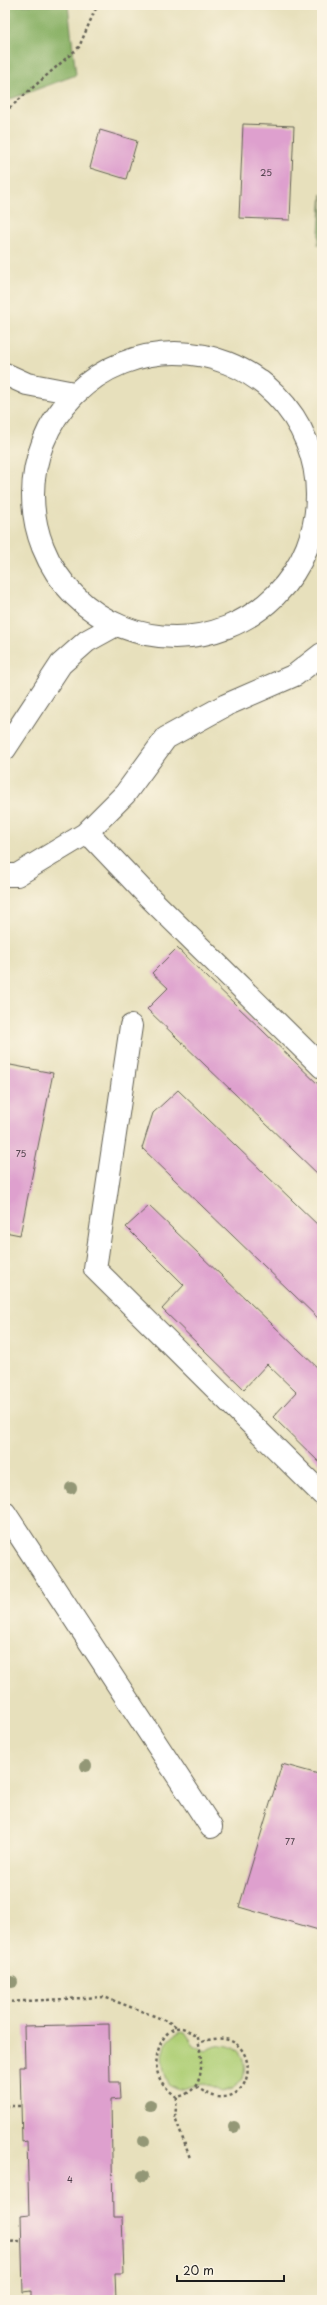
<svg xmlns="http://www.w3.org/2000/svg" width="327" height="2305" viewBox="0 0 327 2305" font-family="'Playpen Sans',sans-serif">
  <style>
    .green { fill: #afcf76; stroke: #667649 }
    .forest { fill: #8bb267; stroke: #546742 }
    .building { fill: #dea0ce }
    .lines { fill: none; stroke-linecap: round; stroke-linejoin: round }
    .minor-casing { stroke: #636154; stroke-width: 24 }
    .path { stroke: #636154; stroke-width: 2.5; stroke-dasharray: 3 3; stroke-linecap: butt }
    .minor { stroke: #fff; stroke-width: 22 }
    .tree { fill: #939776 }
    .labels { text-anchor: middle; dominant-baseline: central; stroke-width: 3; stroke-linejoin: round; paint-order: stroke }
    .number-label { font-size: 9px; fill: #4c3d48 }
  </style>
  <rect width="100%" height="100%" fill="#fcf5e5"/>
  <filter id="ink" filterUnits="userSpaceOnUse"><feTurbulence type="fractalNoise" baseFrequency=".025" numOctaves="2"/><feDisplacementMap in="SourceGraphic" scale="8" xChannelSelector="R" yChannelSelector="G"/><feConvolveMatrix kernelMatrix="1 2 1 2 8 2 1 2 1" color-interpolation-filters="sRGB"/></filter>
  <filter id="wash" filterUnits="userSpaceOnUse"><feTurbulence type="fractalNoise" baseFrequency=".012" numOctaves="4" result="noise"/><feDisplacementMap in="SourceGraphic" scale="16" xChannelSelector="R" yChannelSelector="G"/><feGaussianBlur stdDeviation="0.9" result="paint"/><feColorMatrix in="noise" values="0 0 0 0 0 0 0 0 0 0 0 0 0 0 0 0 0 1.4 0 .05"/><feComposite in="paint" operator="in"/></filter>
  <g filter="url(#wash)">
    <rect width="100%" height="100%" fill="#e7e0bc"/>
    <path class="green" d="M 181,2031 L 185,2032 L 194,2045 L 206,2051 C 218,2042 235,2043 242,2058 C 246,2065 244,2073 243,2080 L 232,2089 L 222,2092 L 203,2083 L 179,2090 L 170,2086 C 160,2065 156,2045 181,2031 Z"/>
    <path class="forest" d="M 5,5 L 68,5 L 76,75 L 5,101 Z
      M 322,194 L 322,245 L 318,245 Z"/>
    <g id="blocks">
      <path class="building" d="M 243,124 L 294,126 L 290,220 L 239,218 Z
        M 100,130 L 137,141 L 126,179 L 90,168 Z
        M 177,948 L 322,1088 L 322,1178 L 147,1009 L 168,988 L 152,973 Z
        M 5,1064 L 53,1073 L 20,1235 L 5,1232 Z
        M 178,1090 L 322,1229 L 322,1322 L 142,1148 L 153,1113 Z
        M 149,1206 L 322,1372 L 322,1465 L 273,1417 L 296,1392 L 267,1364 L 244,1389 L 162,1309 L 184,1285 L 126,1227 Z
        M 282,1764 L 322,1775 L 322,1931 L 239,1907 Z
        M 109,2024 L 110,2082 L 119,2082 L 120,2099 L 111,2100 L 113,2217 L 122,2217 L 124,2273 L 115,2273 L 116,2300 L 31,2300 L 31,2291 L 23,2292 L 21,2216 L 29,2215 L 27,2141 L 22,2142 L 20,2067 L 25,2067 L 24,2026 Z"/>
    </g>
  </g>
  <g filter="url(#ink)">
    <use href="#blocks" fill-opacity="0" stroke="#636154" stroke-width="1"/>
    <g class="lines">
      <g class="minor-casing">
        <path id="minor" d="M33 495a142 142 0 1 1 284 0a142 142 0 1 1-284 0Z
          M 5,374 L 27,384 L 74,393
          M 5,749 L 61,664 L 87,641 L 116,625
          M 85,834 L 92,837 L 149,897 L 322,1067
          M 5,875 L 17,875 L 85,834 L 125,794 L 166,738 L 226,705 L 295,675 L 322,654
          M 131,1026 L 95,1269 L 322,1494
          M 5,1513 L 211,1827"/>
      </g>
      <path class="path" d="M 5,112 L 79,47 L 95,10 L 101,5
        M 322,261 L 322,233
        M 5,2002 L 104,1997 L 157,2017 L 173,2024 L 177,2028
        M 196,2087 C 203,2091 210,2096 218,2097 C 263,2101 257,2019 199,2043
        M 177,2097 C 169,2091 161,2084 158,2074 C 153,2059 160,2033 176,2028 C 184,2026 192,2033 198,2038 C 202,2061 207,2091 177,2097 L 175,2118 L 190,2158
        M 5,2106 L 21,2106
        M 5,2242 L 22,2241"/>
      <use href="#minor" class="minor"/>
    </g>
    <g class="tree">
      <circle cx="71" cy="1488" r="6"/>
      <circle cx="86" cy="1766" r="6"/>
      <circle cx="12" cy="1982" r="6"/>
      <circle cx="150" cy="2105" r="6"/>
      <circle cx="234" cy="2127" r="6"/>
      <circle cx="144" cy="2141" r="6"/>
      <circle cx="143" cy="2176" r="6"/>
    </g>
  </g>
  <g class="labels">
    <g class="number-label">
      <text x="266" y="172">25</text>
      <text x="21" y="1153">75</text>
      <text x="290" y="1841">77</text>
      <text x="70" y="2179">4</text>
    </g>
  </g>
  <rect width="327" height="2305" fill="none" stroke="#fcf5e5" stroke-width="20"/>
  <path d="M177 2275v6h107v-6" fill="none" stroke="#1c1c1c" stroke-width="2"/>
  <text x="183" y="2275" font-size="12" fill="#1c1c1c" stroke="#fcf5e5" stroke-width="3" paint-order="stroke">20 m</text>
</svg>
